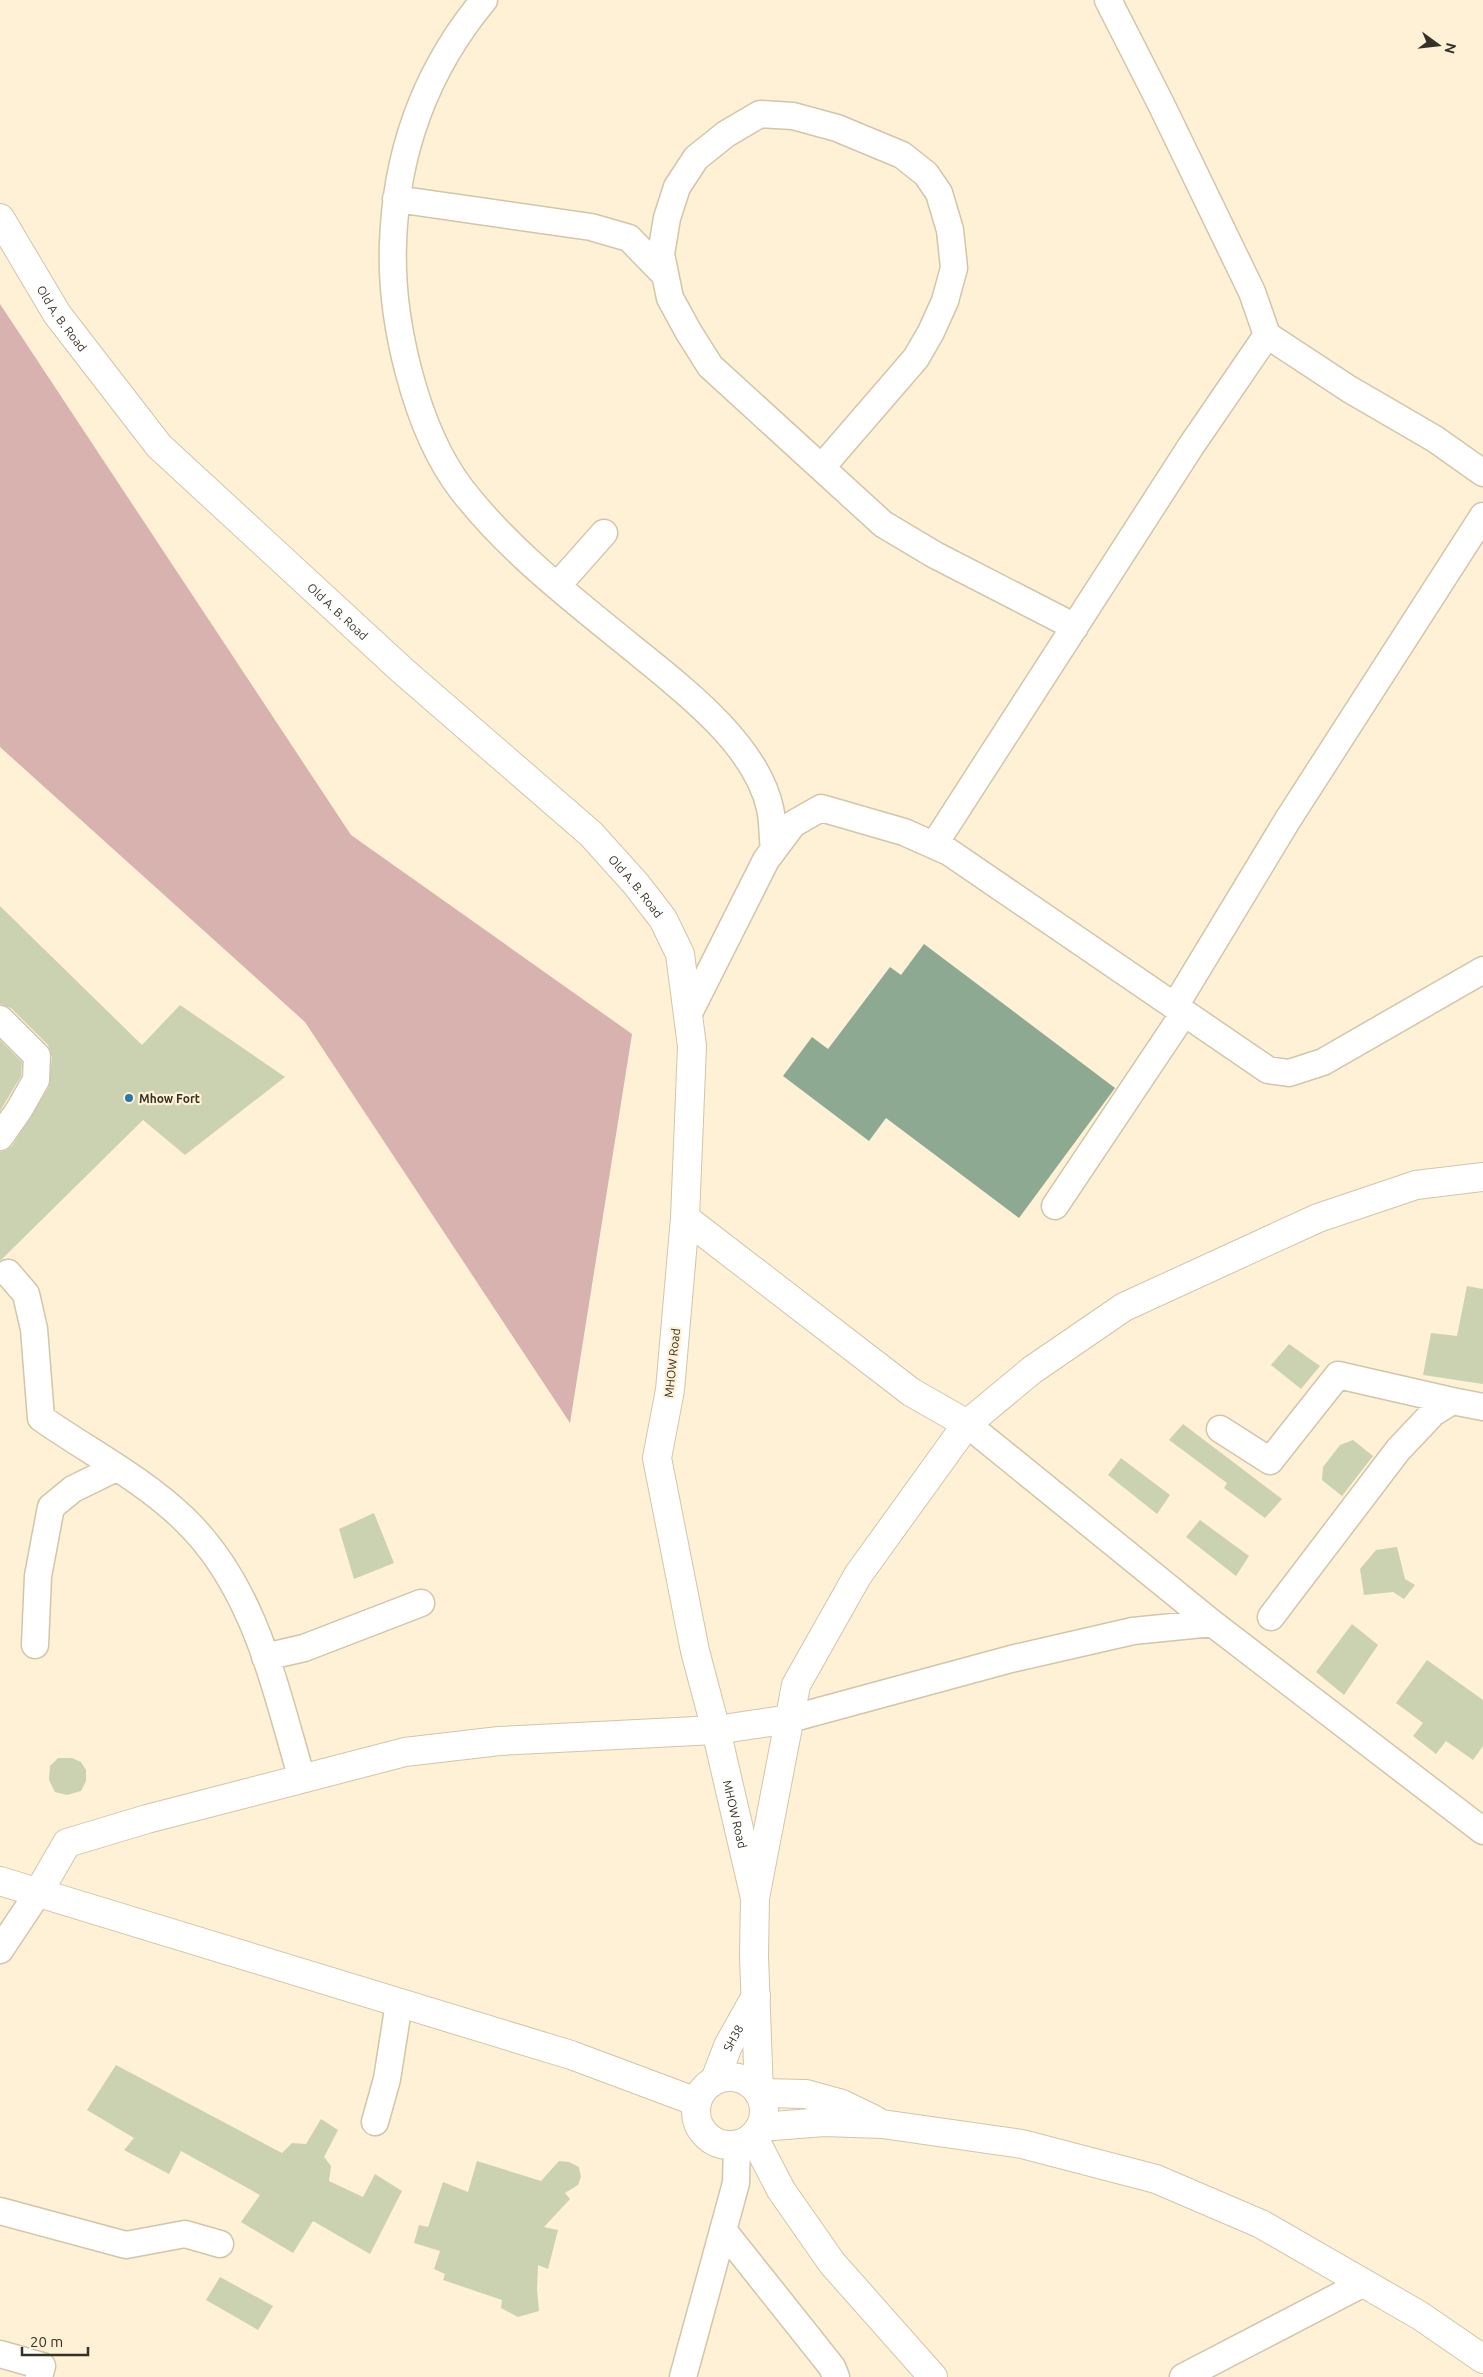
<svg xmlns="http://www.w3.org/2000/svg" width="1483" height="2377" viewBox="0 0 1483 2377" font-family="Ubuntu,sans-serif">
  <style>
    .forest { fill: #d7b2af }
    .water { fill: #8ea992 }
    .building { fill: #cbd2b2 }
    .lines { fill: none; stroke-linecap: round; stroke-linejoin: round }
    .street-casing { stroke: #d2c5aa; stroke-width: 29 }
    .secondary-casing { stroke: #d2c5aa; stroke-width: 30 }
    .primary-casing { stroke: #d2c5aa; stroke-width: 30 }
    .street { stroke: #fff; stroke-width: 26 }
    .secondary { stroke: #fff; stroke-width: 28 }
    .primary { stroke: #fff; stroke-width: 28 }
    .poi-dot { fill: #2c76aa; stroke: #fef1d5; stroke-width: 2 }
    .labels { text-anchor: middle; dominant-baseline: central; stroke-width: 4.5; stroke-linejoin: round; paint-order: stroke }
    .street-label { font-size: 12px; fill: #363126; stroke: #fef1d5 }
    .poi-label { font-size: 12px; font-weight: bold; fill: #363126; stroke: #fef1d5; text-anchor: start }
  </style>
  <rect width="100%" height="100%" fill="#fef1d5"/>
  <path class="forest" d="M 0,304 L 351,835 L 632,1034 L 570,1423 L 305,1022 L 0,747 Z"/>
  <path class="water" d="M 924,944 L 1115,1088 L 1019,1218 L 886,1118 L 869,1141 L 783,1076 L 812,1037 L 828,1049 L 890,967 L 901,975 Z"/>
  <path class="building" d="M 0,906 L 142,1045 L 180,1005 L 285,1077 L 185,1155 L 143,1120 L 0,1261 L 0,1152 L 7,1150 L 12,1146 L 49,1087 L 52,1057 L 48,1045 L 11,1008 L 0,1004 Z
    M 0,1040 L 22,1062 L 21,1076 L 0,1111 Z
    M 1467,1286 L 1483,1289 L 1483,1384 L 1423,1375 L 1431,1333 L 1457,1336 Z
    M 1289,1344 L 1320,1366 L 1301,1389 L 1271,1365 Z
    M 1183,1424 L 1282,1499 L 1265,1518 L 1224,1488 L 1227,1483 L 1169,1440 Z
    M 1353,1440 L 1373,1456 L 1342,1496 L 1322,1480 L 1323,1467 L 1340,1445 Z
    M 1121,1458 L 1170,1495 L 1157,1514 L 1108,1475 Z
    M 374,1513 L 394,1563 L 354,1579 L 339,1529 Z
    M 1200,1520 L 1249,1556 L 1236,1576 L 1186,1537 Z
    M 1397,1547 L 1405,1579 L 1415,1585 L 1404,1599 L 1393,1592 L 1364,1595 L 1360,1569 L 1376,1550 Z
    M 1352,1624 L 1378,1645 L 1344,1695 L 1316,1672 Z
    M 1427,1660 L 1483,1700 L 1483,1746 L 1473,1760 L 1446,1741 L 1436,1754 L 1413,1736 L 1423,1723 L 1396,1703 Z
    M 58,1758 L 72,1758 L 81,1762 L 86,1770 L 86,1781 L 81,1791 L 67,1795 L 55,1792 L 49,1780 L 50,1766 Z
    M 116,2065 L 282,2153 L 292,2143 L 306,2144 L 321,2119 L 338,2130 L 324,2157 L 331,2166 L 329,2181 L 363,2197 L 375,2174 L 402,2191 L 370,2254 L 313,2221 L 293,2253 L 241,2222 L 260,2195 L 181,2151 L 169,2174 L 124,2150 L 134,2138 L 87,2110 Z
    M 477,2161 L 541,2181 L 559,2161 L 569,2162 L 579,2167 L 581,2177 L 578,2185 L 565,2193 L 570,2199 L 544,2227 L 558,2230 L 548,2269 L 538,2265 L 537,2290 L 539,2311 L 518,2317 L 501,2308 L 502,2300 L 443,2280 L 445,2274 L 434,2269 L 440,2251 L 414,2243 L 419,2225 L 428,2227 L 443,2182 L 468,2192 Z
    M 220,2277 L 273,2306 L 258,2330 L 206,2300 Z"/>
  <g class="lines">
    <g class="street-casing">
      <path id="street" d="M 484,0 C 425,71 396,152 393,243 C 390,319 415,429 462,490 C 508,549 567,595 625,642 C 676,684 755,741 770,808 C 773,821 772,836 774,849
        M 1108,0 L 1161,104 L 1252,292 L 1267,335 L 1349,389 L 1435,439 L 1483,473
        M 396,199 L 591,227 L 629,238 L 665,275
        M 822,467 L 916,358 L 931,332 L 945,301 L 954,268 L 950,230 L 939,193 L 926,174 L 902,155 L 837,128 L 793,116 L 760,114 L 726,134 L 696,158 L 677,187 L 667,218 L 661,254 L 670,298 L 688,331 L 710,366 L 883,524 L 935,555 L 1075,627
        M 557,586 L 604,533
        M 934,845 L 1191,446 L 1267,335
        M 1175,1006 L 1287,821 L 1483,516
        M 688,1015 L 766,860 L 793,824 L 821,808 L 904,832 L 949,852 L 1268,1070 L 1289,1073 L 1323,1062 L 1483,970
        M 0,1019 L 37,1056 L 36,1080 L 19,1110 L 0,1137
        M 1055,1206 L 1184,1013
        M 8,1273 L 26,1294 L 34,1329 L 41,1418 C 88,1451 141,1478 183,1518 C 255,1586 275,1688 302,1779
        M 967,1424 L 1212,1623 L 1483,1831
        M 1220,1429 L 1270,1461 L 1338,1375 L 1452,1401
        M 1271,1617 L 1398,1450 L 1433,1413 L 1452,1401 L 1483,1407
        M 35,1645 L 38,1576 L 51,1507 L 73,1489 L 116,1468
        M 265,1657 L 304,1648 L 421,1603
        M 790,1719 L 1011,1659 L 1133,1631 L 1212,1623
        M 0,1950 L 38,1893
        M 375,2122 L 387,2079 L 399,2003
        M 0,2211 L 126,2245 L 185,2234 L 220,2244
        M 723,2230 L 832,2367 L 836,2377
        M 0,2354 L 42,2366 L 39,2377
        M 683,2377 L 736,2183 L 737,2144
        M 1183,2377 L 1364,2283"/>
    </g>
    <g class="secondary-casing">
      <g id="secondary">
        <path id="s1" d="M 0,218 L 57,314 L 159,446 L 403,671 L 591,834 L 636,884 L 663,919 L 680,954 L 692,1046 L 685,1218 L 670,1390 L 657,1458 L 695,1651 L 716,1730 L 755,1898"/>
        <path d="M 685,1218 L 911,1392 L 967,1424"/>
        <path d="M 38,1893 L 67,1843 L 147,1819 L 405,1752 L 499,1741 L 716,1730 L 790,1719"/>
        <path d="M 759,2093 L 806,2094 L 842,2104 L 875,2120"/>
        <path d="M 760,2127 L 824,2122 L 882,2124 L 1022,2144 L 1156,2179 L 1261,2224 L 1419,2315 L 1483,2359"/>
      </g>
    </g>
    <g class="primary-casing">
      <g id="primary">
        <path d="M 0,1881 L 571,2055 L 697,2102"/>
        <circle cx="730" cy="2111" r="34"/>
        <path id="s2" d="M 715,2080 L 728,2046 L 756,1996"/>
        <path d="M 759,2093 L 754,1956 L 755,1898 L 796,1685 L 858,1575 L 967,1424 L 1032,1370 L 1124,1307 L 1318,1218 L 1416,1185 L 1483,1177"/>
        <path d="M 753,2136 L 781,2190 L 832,2263 L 933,2377"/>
      </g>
    </g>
    <use href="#street" class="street"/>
    <use href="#secondary" class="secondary"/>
    <use href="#primary" class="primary"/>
  </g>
  <circle class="poi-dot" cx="129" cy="1098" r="5"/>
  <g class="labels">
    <g class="street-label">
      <text stroke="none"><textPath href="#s1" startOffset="118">Old A. B. Road</textPath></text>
      <text stroke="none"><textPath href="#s1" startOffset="522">Old A. B. Road</textPath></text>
      <text stroke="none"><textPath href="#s1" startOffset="928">Old A. B. Road</textPath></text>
      <text transform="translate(672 1363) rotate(-84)">MHOW Road</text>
      <text stroke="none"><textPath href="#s1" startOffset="1881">MHOW Road</textPath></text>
      <text stroke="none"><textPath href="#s2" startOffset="46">SH38</textPath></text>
    </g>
    <g class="poi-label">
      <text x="139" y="1098">Mhow Fort</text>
    </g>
  </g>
  <g transform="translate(1438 45) rotate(105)" stroke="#fef1d5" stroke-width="4" paint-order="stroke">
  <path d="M0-4L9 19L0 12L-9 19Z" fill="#363126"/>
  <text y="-8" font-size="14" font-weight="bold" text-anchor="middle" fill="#363126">N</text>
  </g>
  <path d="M22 2347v8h66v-8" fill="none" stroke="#363126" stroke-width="2.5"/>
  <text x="30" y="2347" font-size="15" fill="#363126" stroke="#fef1d5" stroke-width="4" paint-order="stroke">20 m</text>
</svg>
